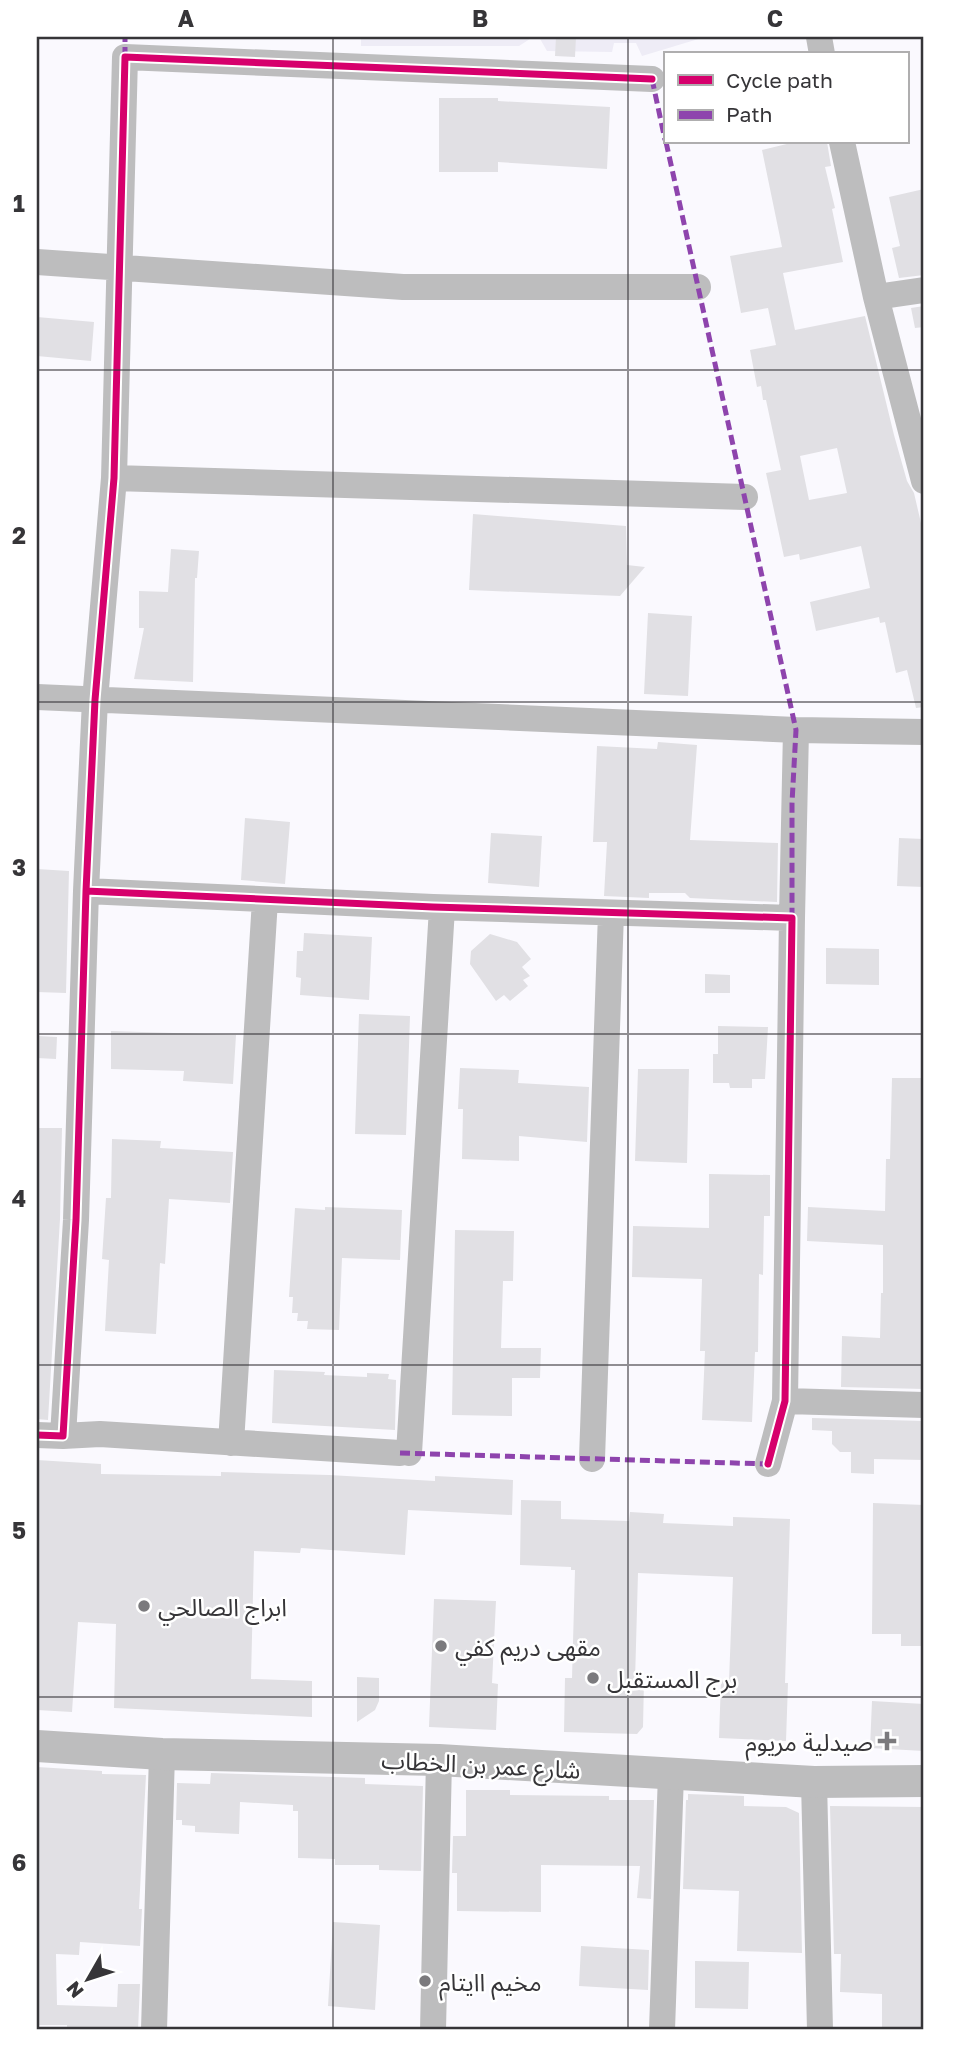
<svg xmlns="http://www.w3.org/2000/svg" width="961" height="2067" viewBox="0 0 961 2067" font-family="'Golos Text','Noto Sans Arabic',sans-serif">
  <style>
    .built { fill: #eeecf6 }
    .building { fill: #e1e0e4; fill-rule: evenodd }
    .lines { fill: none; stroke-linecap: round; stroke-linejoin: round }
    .minor { stroke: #bdbdbe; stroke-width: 26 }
    .tertiary { stroke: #bdbdbe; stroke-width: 32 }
    .quiet { stroke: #8e44ad; stroke-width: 5; stroke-dasharray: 10 5; stroke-linecap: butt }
    .cycleway-casing { stroke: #fff; stroke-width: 11 }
    .cycleway { stroke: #d6006c; stroke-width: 7 }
    .grid { fill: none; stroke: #363538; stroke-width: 2; stroke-opacity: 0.55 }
    .poi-dot { fill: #7b7a7d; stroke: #fff; stroke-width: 2.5 }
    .labels { text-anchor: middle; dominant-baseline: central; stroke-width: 5; stroke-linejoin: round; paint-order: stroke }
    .poi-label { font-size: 24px; fill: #363538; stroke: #fff; text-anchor: start }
    .street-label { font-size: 24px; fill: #363538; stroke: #fff }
    .neatline { fill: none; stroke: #363538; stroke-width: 2.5 }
    .grid-label { font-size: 23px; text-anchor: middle; font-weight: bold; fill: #363538 }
  </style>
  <rect width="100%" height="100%" fill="#faf9fe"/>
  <path class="built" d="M 361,37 L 533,37 L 519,46 L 361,46 Z
    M 539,37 L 705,37 L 642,56 L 636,43 L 614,43 L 612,52 L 547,51 Z"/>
  <path class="building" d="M 556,37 L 576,37 L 575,57 L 555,56 Z
    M 439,98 L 498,98 L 498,101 L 610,107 L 607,169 L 498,162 L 498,172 L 439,172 Z
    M 795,142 L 827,142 L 831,166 L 825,167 L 835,208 L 832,209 L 843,262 L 783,273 L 795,330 L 865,316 L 894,435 L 907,481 L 914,493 L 924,536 L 924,707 L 916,708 L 907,670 L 896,673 L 885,622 L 880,623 L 879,617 L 816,631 L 810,602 L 870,588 L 861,546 L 800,560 L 799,554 L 784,557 L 766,473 L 781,470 L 766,400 L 763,400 L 761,386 L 757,387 L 750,350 L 776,345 L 768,308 L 741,313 L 730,256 L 782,247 L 762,150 ZM 837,448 L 847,493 L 809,500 L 800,456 Z
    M 924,189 L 924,275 L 899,278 L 892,248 L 900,246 L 889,197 Z
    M 924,306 L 924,327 L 915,328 L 911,308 Z
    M 37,317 L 94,322 L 91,361 L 37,356 Z
    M 473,514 L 626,526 L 627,565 L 645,567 L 620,596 L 469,590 Z
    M 171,549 L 199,551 L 197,578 L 195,578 L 193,682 L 134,679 L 144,628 L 139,628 L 139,591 L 168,592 Z
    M 648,613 L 692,616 L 688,696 L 644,694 Z
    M 658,742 L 697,745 L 690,840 L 778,843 L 777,902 L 690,898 L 685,893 L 649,893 L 649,898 L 604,896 L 607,842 L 593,842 L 597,746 L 657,749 Z
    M 245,818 L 290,822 L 285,884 L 241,880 Z
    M 491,833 L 542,836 L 539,887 L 488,883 Z
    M 899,838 L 924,839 L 924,887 L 897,886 Z
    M 37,869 L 69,871 L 66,993 L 37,992 Z
    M 304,933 L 372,937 L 369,1000 L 300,995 L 301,978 L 296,977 L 297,951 L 303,951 Z
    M 490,934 L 517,942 L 531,959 L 522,967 L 530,976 L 523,980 L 528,986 L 510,1001 L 504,995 L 496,1001 L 470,964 L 471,951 Z
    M 826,948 L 879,949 L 879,985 L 826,984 Z
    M 705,974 L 730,975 L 730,993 L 705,993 Z
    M 359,1014 L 410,1016 L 406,1135 L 355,1134 Z
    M 718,1026 L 768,1027 L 765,1079 L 752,1079 L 752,1088 L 730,1088 L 729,1083 L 713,1083 L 713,1054 L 718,1054 Z
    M 111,1031 L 236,1035 L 233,1084 L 183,1081 L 184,1071 L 111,1069 Z
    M 38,1036 L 57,1037 L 56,1059 L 37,1058 Z
    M 460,1068 L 519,1070 L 518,1083 L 589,1087 L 587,1142 L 519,1136 L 519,1161 L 462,1159 L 463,1109 L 458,1109 Z
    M 638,1069 L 689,1069 L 687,1163 L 635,1161 Z
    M 892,1078 L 924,1078 L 924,1389 L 841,1387 L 842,1336 L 880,1338 L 881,1293 L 883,1293 L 883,1245 L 807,1241 L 808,1207 L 885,1211 L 886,1159 L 890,1159 Z
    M 37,1128 L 62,1128 L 60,1219 L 48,1420 L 37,1419 Z
    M 112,1139 L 161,1141 L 160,1148 L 233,1152 L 230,1203 L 169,1199 L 165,1264 L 160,1263 L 156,1334 L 105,1331 L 109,1260 L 102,1259 L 106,1198 L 111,1198 Z
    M 709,1174 L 770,1175 L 770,1216 L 764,1216 L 763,1275 L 759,1274 L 758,1352 L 755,1352 L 752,1422 L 702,1420 L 705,1351 L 700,1351 L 702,1279 L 632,1277 L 633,1226 L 709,1228 Z
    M 325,1207 L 402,1210 L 400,1260 L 342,1258 L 339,1330 L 307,1329 L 308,1321 L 297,1321 L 298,1313 L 292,1313 L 293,1297 L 289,1297 L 295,1208 L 325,1210 Z
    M 455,1230 L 514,1231 L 513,1281 L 503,1281 L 501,1348 L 541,1348 L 540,1378 L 512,1378 L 512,1416 L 452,1415 Z
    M 274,1370 L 325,1372 L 324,1375 L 367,1377 L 367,1373 L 389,1374 L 388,1379 L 396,1380 L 395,1430 L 272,1423 Z
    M 812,1418 L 924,1421 L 924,1460 L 874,1459 L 874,1474 L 851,1473 L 851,1452 L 840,1452 L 832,1444 L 832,1431 L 812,1430 Z
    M 37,1460 L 101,1464 L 101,1474 L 221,1476 L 221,1472 L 329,1475 L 435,1481 L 435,1476 L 513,1480 L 512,1515 L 408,1510 L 405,1555 L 301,1548 L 300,1553 L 254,1551 L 251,1679 L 312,1681 L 312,1717 L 114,1708 L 116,1624 L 78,1622 L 72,1712 L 37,1710 Z
    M 521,1500 L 561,1501 L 561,1519 L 629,1521 L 630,1512 L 664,1514 L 663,1523 L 733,1526 L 733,1517 L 790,1519 L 785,1683 L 788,1683 L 786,1741 L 719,1738 L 721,1680 L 729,1681 L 733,1577 L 638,1573 L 635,1681 L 644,1681 L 643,1727 L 637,1734 L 564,1732 L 565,1678 L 572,1678 L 575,1570 L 571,1570 L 571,1567 L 520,1565 Z
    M 873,1503 L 924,1505 L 924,1646 L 901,1646 L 901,1634 L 872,1634 Z
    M 434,1599 L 496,1601 L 492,1683 L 498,1684 L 496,1730 L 429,1727 Z
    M 357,1677 L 379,1678 L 379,1701 L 375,1710 L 357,1722 Z
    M 872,1701 L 924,1704 L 924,1751 L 870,1748 Z
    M 37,1767 L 102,1771 L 102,1774 L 146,1775 L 139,1909 L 142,1909 L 140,1946 L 80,1942 L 79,1955 L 56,1954 L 57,2005 L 117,2007 L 118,1984 L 140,1984 L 138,2030 L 67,2030 L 67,2025 L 37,2025 L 39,1896 L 37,1896 Z
    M 211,1773 L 365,1778 L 365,1784 L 423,1786 L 421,1871 L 379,1870 L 379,1865 L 335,1865 L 335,1859 L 298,1858 L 298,1811 L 293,1811 L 293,1805 L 240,1802 L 239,1834 L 195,1832 L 195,1826 L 182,1825 L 182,1820 L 176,1820 L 177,1783 L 210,1784 Z
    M 466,1790 L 510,1790 L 510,1795 L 609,1796 L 609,1800 L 654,1800 L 651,1899 L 637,1898 L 640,1866 L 541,1865 L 541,1912 L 457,1911 L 457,1873 L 452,1873 L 453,1836 L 466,1836 Z
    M 688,1794 L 744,1796 L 744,1806 L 786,1807 L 799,1813 L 802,1953 L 737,1951 L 739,1891 L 683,1889 L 686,1800 L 688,1800 Z
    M 830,1806 L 924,1807 L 924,2030 L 882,2030 L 882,1994 L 840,1992 L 841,1954 L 834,1954 Z
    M 333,1922 L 380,1925 L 375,2010 L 328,2006 Z
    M 581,1946 L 649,1950 L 648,1990 L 579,1986 Z
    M 695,1961 L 749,1962 L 748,2009 L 695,2008 Z"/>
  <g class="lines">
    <path class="minor" d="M 819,37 L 822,54
      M 842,142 L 876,297 L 924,481
      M 37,262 L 403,287 L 698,287
      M 876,297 L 924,290
      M 114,478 L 745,497
      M 37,697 L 796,730 L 924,732
      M 86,891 L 433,907 L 792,918 L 785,1401 L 768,1464
      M 792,918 L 796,730
      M 785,1401 L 924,1405
      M 37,1435 L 63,1436 L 76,1220 L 86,891 L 95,700 L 114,478 L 125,57 L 652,79
      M 63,1436 L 100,1434 L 400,1453
      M 231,1443 L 265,900
      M 409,1453 L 442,908
      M 592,1459 L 611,913
      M 814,1782 L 820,2030
      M 154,2030 L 162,1754
      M 433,2030 L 439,1760
      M 662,2030 L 671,1774"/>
    <path class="tertiary" d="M 37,1746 L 162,1754 L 439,1760 L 814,1782 L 924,1781"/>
    <path class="quiet" d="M 125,57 L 125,37
      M 652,79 L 665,140
      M 666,142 L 796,730 L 792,803 L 792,918
      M 400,1453 L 768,1464"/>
    <g class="cycleway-casing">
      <path id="cycleway" d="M 86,891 L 433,907 L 792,918 L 785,1401 L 768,1464
        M 37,1435 L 63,1436 L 76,1220 L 86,891 L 95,700 L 114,478 L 125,57 L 652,79"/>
    </g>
    <use href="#cycleway" class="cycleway"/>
  </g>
  <path class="grid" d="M 333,37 L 333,2030M 628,37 L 628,2030M 37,370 L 924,370M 37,702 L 924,702M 37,1034 L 924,1034M 37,1365 L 924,1365M 37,1697 L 924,1697"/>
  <g class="poi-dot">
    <circle cx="144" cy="1606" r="7"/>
    <circle cx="441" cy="1646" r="7"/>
    <circle cx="593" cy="1678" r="7"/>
    <path d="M883.5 1730.5h7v7h7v7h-7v7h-7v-7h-7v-7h7z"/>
    <circle cx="425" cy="1981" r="7"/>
  </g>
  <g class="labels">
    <g class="poi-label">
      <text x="158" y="1606">ابراج الصالحي</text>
      <text x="455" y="1646">مقهى دريم كفي</text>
      <text x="607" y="1678">برج المستقبل</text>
      <text x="873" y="1741" text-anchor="end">صيدلية مريوم</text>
      <text x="439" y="1981">مخيم اايتام</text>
    </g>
    <g class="street-label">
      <text transform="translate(481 1764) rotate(3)">شارع عمر بن الخطاب</text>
    </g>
  </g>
  <rect width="961" height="2067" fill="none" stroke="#ffffff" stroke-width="77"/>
  <rect x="664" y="52" width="245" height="91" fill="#ffffff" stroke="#afaeaf" stroke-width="2"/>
  <rect x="678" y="75" width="35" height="10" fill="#d6006c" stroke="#afaeaf" stroke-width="2"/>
  <text x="726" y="88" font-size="21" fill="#363538">Cycle path</text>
  <rect x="678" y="110" width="35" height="10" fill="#8e44ad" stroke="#afaeaf" stroke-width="2"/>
  <text x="726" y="122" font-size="21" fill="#363538">Path</text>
  <g transform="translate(88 1979) rotate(231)" stroke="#ffffff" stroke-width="5" paint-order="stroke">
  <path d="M0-5L12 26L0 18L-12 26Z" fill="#363538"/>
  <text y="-10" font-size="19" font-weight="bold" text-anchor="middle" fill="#363538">N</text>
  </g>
  <rect x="38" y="38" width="884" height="1990" class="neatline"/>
  <g class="grid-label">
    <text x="186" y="27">A</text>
    <text x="480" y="27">B</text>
    <text x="775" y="27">C</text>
    <text x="19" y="212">1</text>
    <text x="19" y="544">2</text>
    <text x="19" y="876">3</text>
    <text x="19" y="1207">4</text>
    <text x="19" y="1539">5</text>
    <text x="19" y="1871">6</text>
  </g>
</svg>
